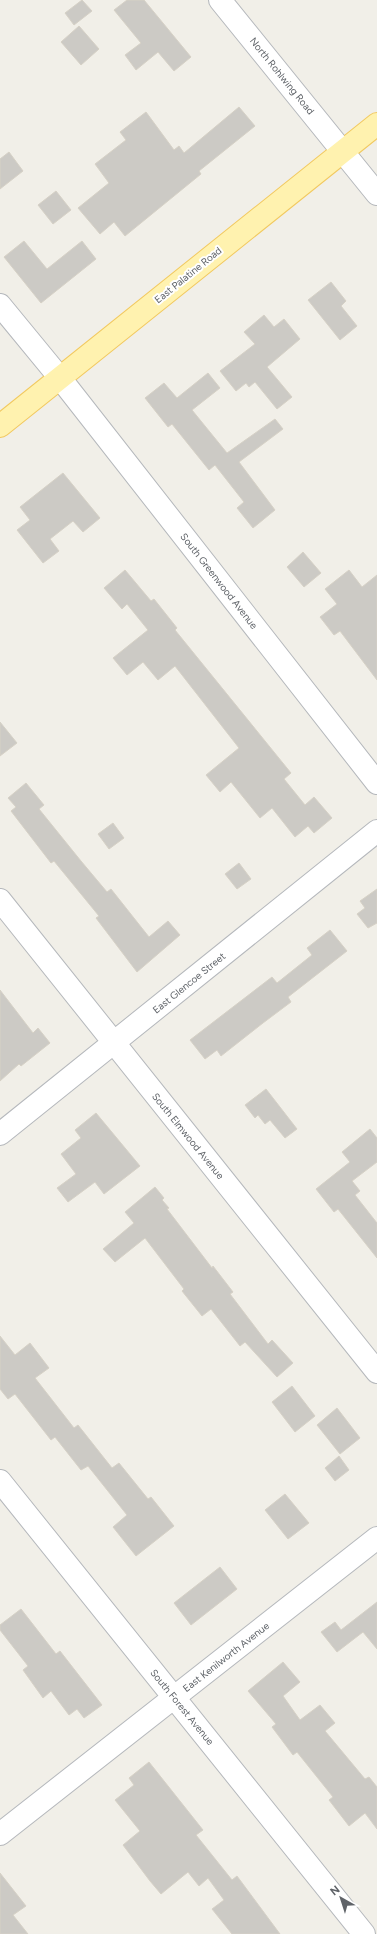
<svg xmlns="http://www.w3.org/2000/svg" width="377" height="1934" viewBox="0 0 377 1934" font-family="Figtree,sans-serif">
  <style>
    .building { fill: #cccac5; stroke: #d6d1c6 }
    .lines { fill: none; stroke-linecap: round; stroke-linejoin: round }
    .minor-casing { stroke: #b5b8bc; stroke-width: 24 }
    .major-casing { stroke: #f2c960; stroke-width: 24 }
    .minor { stroke: #fff; stroke-width: 22 }
    .major { stroke: #fff2af; stroke-width: 22 }
    .labels { text-anchor: middle; dominant-baseline: central; stroke-width: 4; stroke-linejoin: round; paint-order: stroke }
    .street-label { font-size: 10px; fill: #5f6368; stroke: #fff }
  </style>
  <rect width="100%" height="100%" fill="#f1efe8"/>
  <path class="building" d="M 82,0 L 92,11 L 74,25 L 65,13 Z
    M 127,0 L 144,0 L 191,57 L 174,71 L 158,52 L 136,70 L 125,55 L 141,43 L 114,10 Z
    M 79,26 L 99,49 L 81,65 L 61,42 Z
    M 239,107 L 255,126 L 199,171 L 201,174 L 125,236 L 114,222 L 100,234 L 78,208 L 109,183 L 95,164 L 126,140 L 120,132 L 146,112 L 174,150 L 179,146 L 184,153 Z
    M 9,152 L 23,171 L 0,189 L 0,159 Z
    M 56,191 L 71,210 L 53,224 L 38,205 Z
    M 24,241 L 47,269 L 82,241 L 96,259 L 41,303 L 4,257 Z
    M 331,282 L 346,301 L 341,306 L 357,326 L 340,340 L 308,300 Z
    M 264,315 L 274,327 L 284,319 L 300,339 L 267,367 L 292,397 L 277,409 L 255,382 L 249,387 L 246,383 L 236,391 L 220,371 L 255,344 L 244,332 Z
    M 208,373 L 220,388 L 192,410 L 227,453 L 275,419 L 283,429 L 239,462 L 275,510 L 253,528 L 237,508 L 244,502 L 215,465 L 209,470 L 172,424 L 168,427 L 145,398 L 164,383 L 177,398 Z
    M 63,473 L 100,518 L 83,532 L 73,521 L 50,539 L 59,551 L 43,563 L 17,530 L 30,520 L 20,507 Z
    M 303,552 L 321,573 L 304,587 L 287,567 Z
    M 125,570 L 151,601 L 154,599 L 177,628 L 175,630 L 291,773 L 284,779 L 305,805 L 314,797 L 332,818 L 314,833 L 308,826 L 295,837 L 272,808 L 260,818 L 231,782 L 220,792 L 206,775 L 239,748 L 175,666 L 158,680 L 143,662 L 127,675 L 113,658 L 148,630 L 127,604 L 122,609 L 104,588 Z
    M 349,570 L 362,587 L 377,575 L 377,680 L 340,631 L 334,635 L 320,617 L 337,604 L 325,589 Z
    M 0,722 L 17,743 L 0,756 Z
    M 26,783 L 44,805 L 39,809 L 81,861 L 107,892 L 111,889 L 149,937 L 168,921 L 180,935 L 137,972 L 96,918 L 99,916 L 54,861 L 51,863 L 11,811 L 16,807 L 8,798 Z
    M 113,823 L 124,838 L 109,849 L 98,834 Z
    M 239,863 L 251,879 L 237,889 L 225,874 Z
    M 377,889 L 377,923 L 368,928 L 357,914 L 365,908 L 360,901 Z
    M 330,930 L 347,951 L 288,997 L 291,1002 L 263,1023 L 221,1056 L 217,1050 L 205,1059 L 190,1040 L 272,977 L 277,983 L 312,955 L 307,948 Z
    M 0,990 L 33,1033 L 38,1028 L 50,1043 L 21,1066 L 19,1064 L 0,1081 Z
    M 266,1089 L 297,1129 L 285,1138 L 270,1120 L 265,1124 L 258,1115 L 255,1118 L 245,1105 Z
    M 96,1113 L 140,1166 L 104,1194 L 95,1182 L 68,1202 L 57,1188 L 76,1174 L 61,1154 L 81,1138 L 75,1130 Z
    M 370,1129 L 377,1138 L 377,1162 L 352,1181 L 360,1191 L 355,1195 L 377,1223 L 377,1258 L 338,1209 L 334,1212 L 316,1189 L 350,1162 L 342,1152 Z
    M 155,1187 L 164,1198 L 162,1200 L 169,1208 L 167,1209 L 212,1268 L 213,1266 L 233,1292 L 230,1294 L 268,1344 L 272,1340 L 293,1363 L 277,1377 L 245,1342 L 240,1346 L 211,1309 L 202,1316 L 182,1291 L 184,1289 L 145,1238 L 115,1262 L 103,1249 L 134,1223 L 125,1212 Z
    M 0,1336 L 15,1355 L 30,1343 L 49,1368 L 35,1378 L 74,1428 L 78,1425 L 112,1468 L 119,1463 L 148,1499 L 151,1497 L 174,1526 L 136,1556 L 113,1527 L 127,1515 L 88,1466 L 81,1470 L 55,1437 L 51,1440 L 15,1394 L 8,1399 L 0,1389 Z
    M 292,1386 L 315,1416 L 295,1432 L 272,1402 Z
    M 337,1408 L 360,1438 L 340,1454 L 317,1425 Z
    M 339,1456 L 349,1470 L 335,1481 L 325,1468 Z
    M 285,1494 L 309,1523 L 288,1539 L 265,1510 Z
    M 220,1567 L 237,1589 L 191,1625 L 174,1603 Z
    M 377,1602 L 377,1649 L 363,1632 L 337,1652 L 321,1632 L 335,1622 L 341,1630 Z
    M 21,1609 L 56,1654 L 60,1651 L 102,1705 L 84,1718 L 77,1709 L 69,1715 L 51,1691 L 43,1698 L 23,1670 L 28,1666 L 0,1630 L 0,1625 Z
    M 283,1662 L 300,1682 L 283,1696 L 300,1720 L 320,1705 L 335,1723 L 325,1731 L 365,1779 L 369,1777 L 377,1787 L 377,1829 L 365,1813 L 349,1826 L 329,1800 L 333,1797 L 297,1752 L 293,1755 L 272,1727 L 276,1724 L 248,1691 Z
    M 149,1762 L 203,1830 L 196,1835 L 232,1880 L 237,1876 L 280,1934 L 232,1934 L 212,1909 L 224,1900 L 208,1878 L 199,1886 L 188,1872 L 161,1894 L 150,1881 L 123,1845 L 140,1831 L 115,1800 L 134,1785 L 129,1778 Z
    M 0,1873 L 26,1906 L 13,1915 L 28,1934 L 0,1934 Z"/>
  <g class="lines">
    <g class="minor-casing">
      <path id="minor" d="M 220,0 L 377,194
        M 0,305 L 60,378 L 377,783
        M 0,900 L 377,1372
        M 0,1134 L 377,831
        M 0,1481 L 364,1934
        M 0,1834 L 377,1538"/>
    </g>
    <g class="major-casing">
      <path id="major" d="M 0,426 L 377,124"/>
    </g>
    <use href="#minor" class="minor"/>
    <use href="#major" class="major"/>
  </g>
  <g class="labels">
    <g class="street-label">
      <text transform="translate(282 76) rotate(51)">North Rohlwing Road</text>
      <text transform="translate(188 275) rotate(-39)">East Palatine Road</text>
      <text transform="translate(219 581) rotate(52)">South Greenwood Avenue</text>
      <text transform="translate(189 983) rotate(-39)">East Glencoe Street</text>
      <text transform="translate(188 1136) rotate(51)">South Elmwood Avenue</text>
      <text transform="translate(226 1657) rotate(-38)">East Kenilworth Avenue</text>
      <text transform="translate(182 1707) rotate(51)">South Forest Avenue</text>
    </g>
  </g>
  <g transform="translate(341 1898) rotate(321)" stroke="#ffffff" stroke-width="3" paint-order="stroke">
  <path d="M0-3L7 15L0 10L-7 15Z" fill="#5f6368"/>
  <text y="-6" font-size="11" font-weight="bold" text-anchor="middle" fill="#5f6368">N</text>
  </g>
</svg>
